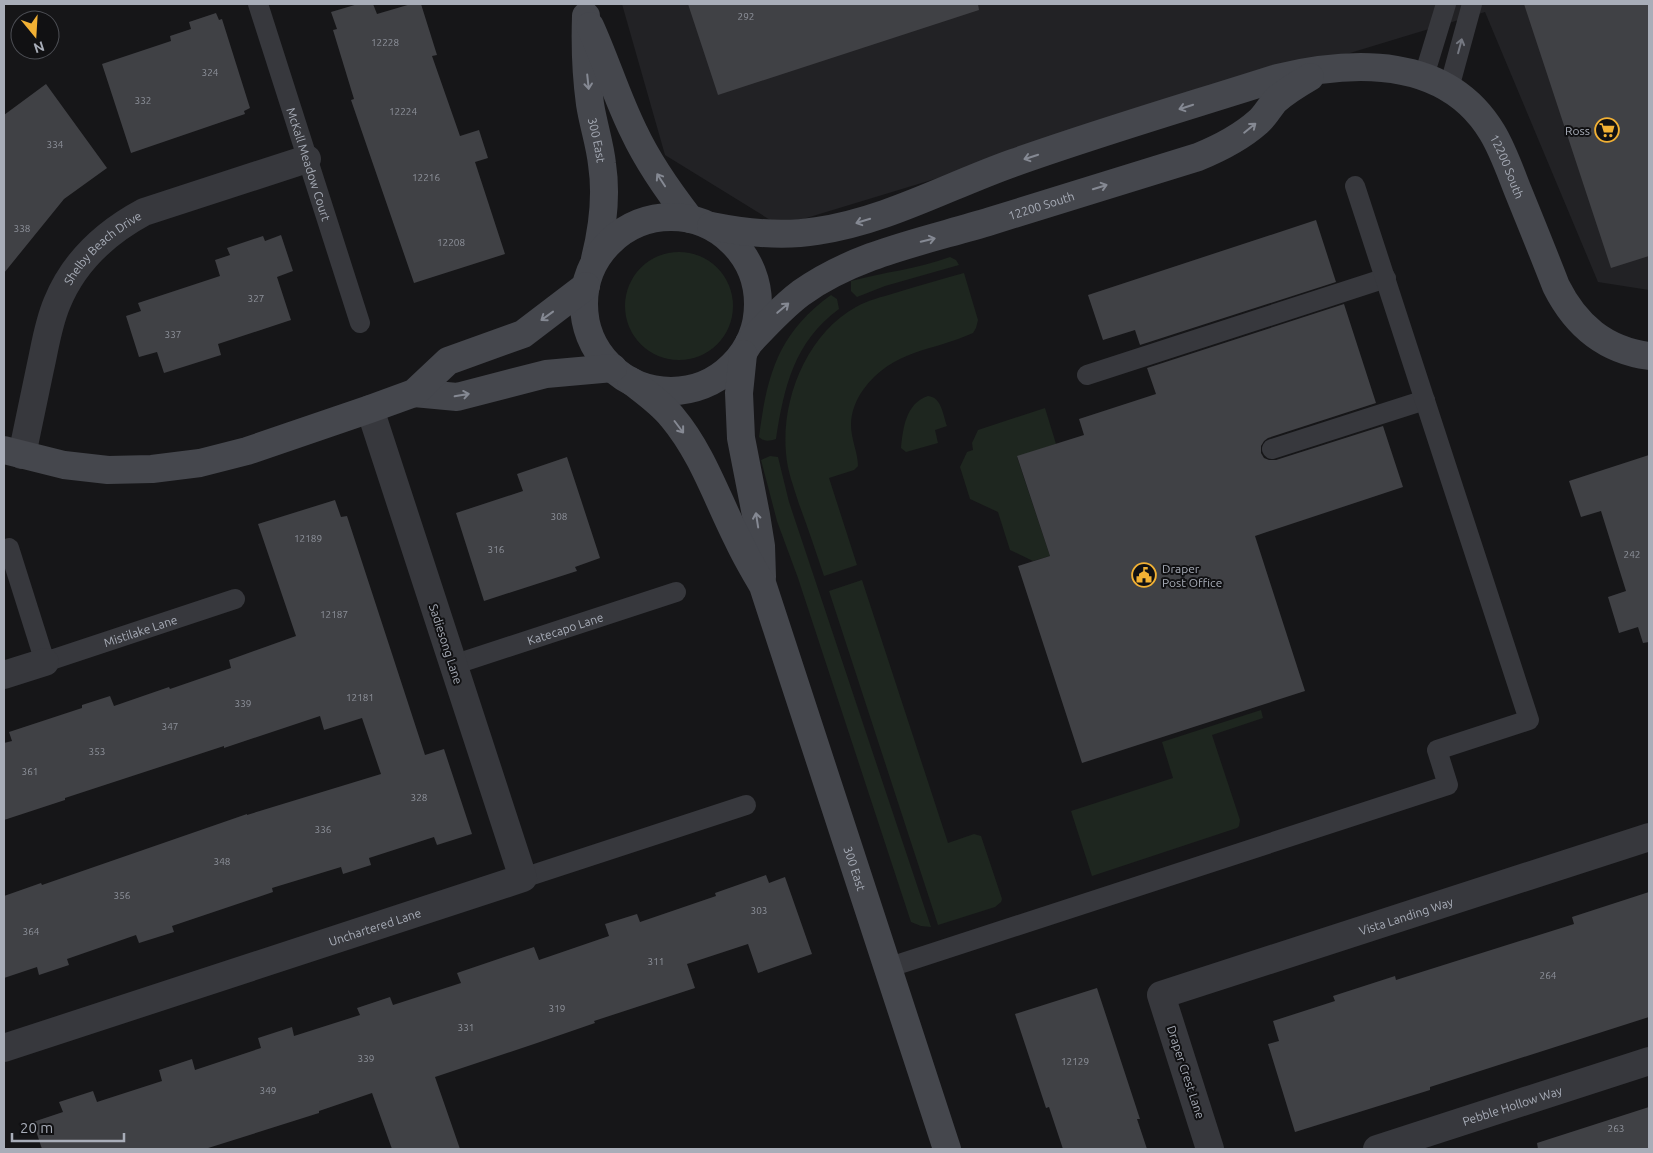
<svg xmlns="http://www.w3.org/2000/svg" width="1653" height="1153" viewBox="0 0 1653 1153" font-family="Ubuntu,sans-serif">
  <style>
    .built { fill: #222225 }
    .green { fill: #1e261f }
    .building { fill: #404145 }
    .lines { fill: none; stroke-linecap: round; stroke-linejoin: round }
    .lane { stroke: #37383d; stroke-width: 20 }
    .street { stroke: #37383d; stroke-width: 28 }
    .secondary { stroke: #45474d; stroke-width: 28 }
    .oneway { stroke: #757881 }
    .oneway2 { stroke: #858993 }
    .labels { text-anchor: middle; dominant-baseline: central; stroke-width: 4; stroke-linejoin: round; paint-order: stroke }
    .number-label { font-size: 10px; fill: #8e929b }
    .poi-label { font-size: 12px; fill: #a8adb8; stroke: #111113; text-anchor: end }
    .street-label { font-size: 12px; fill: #a8adb8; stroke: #111113 }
  </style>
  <rect width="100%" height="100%" fill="#161618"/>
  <path class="built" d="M 622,4 L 1649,4 L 1649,290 L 1598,282 L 1485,12 L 780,226 L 665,155 Z"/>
  <path class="green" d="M625 306a54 54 0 1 1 108 0a54 54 0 1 1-108 0Z
    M 950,257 L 956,260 L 959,265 L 885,286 L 857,297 L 851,291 L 851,281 C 884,272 918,269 950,257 Z
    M 964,273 L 978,320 L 976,328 L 973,333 C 931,352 893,349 863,390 C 856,400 851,412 851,425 C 851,439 858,453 858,466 L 854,470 L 829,478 L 857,565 L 824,576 C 816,552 808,528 799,504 C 794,488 787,470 786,453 C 781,399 807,334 856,307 C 868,300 882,297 895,293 C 918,286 941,279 964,273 Z
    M 831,295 L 837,299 L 839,309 C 794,342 784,387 776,439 C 769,441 764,442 759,437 C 767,375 778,333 831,295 Z
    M 928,396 C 942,397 943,416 947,426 L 935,430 L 938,443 L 906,452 L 901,448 C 903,428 906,403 928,396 Z
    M 1045,408 L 1056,444 L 1017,457 L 1050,556 L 1033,561 L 1010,550 L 998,512 L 970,499 L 960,467 L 967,452 L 973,450 L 972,443 L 978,430 Z
    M 770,456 L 778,457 L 789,502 L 931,927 L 921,926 L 911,922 L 798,578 L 777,521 L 761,460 Z
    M 862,580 L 948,843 L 974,834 L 981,836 L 1002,899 L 1001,902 L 995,907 L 938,925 L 829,591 Z
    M 1261,710 L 1263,718 L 1212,735 L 1240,820 L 1239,826 L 1237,828 L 1092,876 L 1071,811 L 1173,778 L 1162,742 Z"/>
  <path class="building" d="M 358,4 L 373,4 L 377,14 L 411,4 L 421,4 L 437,55 L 432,56 L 460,136 L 479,130 L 488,158 L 475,162 L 505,254 L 414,283 L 351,100 L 354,99 L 333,30 L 337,29 L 331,12 Z
    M 688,4 L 978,4 L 979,10 L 718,95 Z
    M 1524,4 L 1649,4 L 1649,256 L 1611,268 Z
    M 216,13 L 219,20 L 222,19 L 250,108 L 244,111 L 245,114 L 131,153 L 102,64 L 171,41 L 170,36 L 191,29 L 189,22 Z
    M 46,84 L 107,168 L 64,199 L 4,273 L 4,115 Z
    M 1316,220 L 1336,282 L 1140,345 L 1135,330 L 1103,340 L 1088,295 Z
    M 281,235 L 293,271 L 277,277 L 291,320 L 218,344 L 221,355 L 164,373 L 157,352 L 139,357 L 126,316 L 141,311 L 138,303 L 220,276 L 215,260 L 230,255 L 227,248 L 263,236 L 265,241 Z
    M 1344,304 L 1376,403 L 1268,438 L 1264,441 L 1261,446 L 1261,453 L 1264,458 L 1269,460 L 1276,460 L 1383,426 L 1403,487 L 1255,536 L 1305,691 L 1082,763 L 1018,566 L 1050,556 L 1017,456 L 1084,435 L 1079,419 L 1156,394 L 1147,368 Z
    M 1649,455 L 1649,642 L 1643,643 L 1638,627 L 1619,633 L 1608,597 L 1626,591 L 1601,511 L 1581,517 L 1569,481 Z
    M 567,457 L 600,558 L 575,567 L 577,571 L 484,601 L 456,513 L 523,491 L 517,474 Z
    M 335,500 L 341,517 L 347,516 L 425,755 L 444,749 L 472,834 L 437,845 L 434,837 L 369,858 L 371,865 L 343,874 L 341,867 L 272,888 L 273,892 L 172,926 L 174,932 L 139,943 L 136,935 L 67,959 L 69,965 L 39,975 L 37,967 L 4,978 L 4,896 L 41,883 L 42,885 L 247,814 L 247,815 L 381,774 L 362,718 L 324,730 L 320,716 L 224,748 L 224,746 L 65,798 L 65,800 L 4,820 L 4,743 L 12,741 L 9,732 L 82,708 L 82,705 L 110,696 L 114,706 L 169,687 L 170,689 L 231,668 L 229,660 L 296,636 L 258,524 Z
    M 766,875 L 769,883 L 785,877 L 812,954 L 758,973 L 748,944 L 687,964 L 695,988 L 594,1021 L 595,1023 L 537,1043 L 435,1077 L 460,1149 L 392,1149 L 372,1093 L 319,1111 L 319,1113 L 205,1149 L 42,1149 L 33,1122 L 63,1112 L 59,1102 L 93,1091 L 97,1102 L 162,1081 L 159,1070 L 192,1059 L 195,1070 L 261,1048 L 258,1038 L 292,1027 L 294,1036 L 360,1015 L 357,1008 L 390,997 L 393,1005 L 461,983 L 457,973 L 534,947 L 539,960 L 609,936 L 605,924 L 637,914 L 640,922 L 716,896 L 715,893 Z
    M 1649,892 L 1649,1017 L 1430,1087 L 1430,1090 L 1295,1132 L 1268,1044 L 1279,1041 L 1273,1021 L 1335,1001 L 1333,996 L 1395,976 L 1396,980 L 1574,924 L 1572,917 Z
    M 1097,988 L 1140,1119 L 1137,1119 L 1147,1149 L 1063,1149 L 1049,1107 L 1046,1108 L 1015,1014 Z
    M 1649,1107 L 1649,1149 L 1538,1149 L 1537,1143 Z"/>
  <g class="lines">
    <g class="lane">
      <path id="s1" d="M 258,4 L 360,323"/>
      <path d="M 1424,76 L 1446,4"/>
      <path d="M 1449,88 L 1472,4"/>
      <path d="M 1087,375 L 1386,278"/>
      <path d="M 1272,449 L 1425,400"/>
      <path id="s2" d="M 9,548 L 45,662 L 235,599"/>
      <path id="s3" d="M 453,665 L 676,592"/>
      <path d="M 523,878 L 746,805"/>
      <path d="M 887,968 L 1448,785 L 1437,750 L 1529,720 L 1355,186"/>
    </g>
    <g class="street">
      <path id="s4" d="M 22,455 C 28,427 34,398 40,369 C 45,347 48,324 57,303 C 74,261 105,233 144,212 L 307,159"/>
      <path d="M 4,675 L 45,662"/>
      <path id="s5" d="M 4,1048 L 523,878 L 370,409"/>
      <path id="s6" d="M 1210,1149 L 1161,995 L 1649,837"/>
      <path id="s7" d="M 1377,1149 L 1649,1061"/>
    </g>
    <g class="secondary">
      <path id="s8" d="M 586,16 C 585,45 586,75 590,104 C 593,124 600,144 602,164 C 607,197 603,227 595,259"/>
      <path d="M 590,26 C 606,61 617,98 634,132 C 649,164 669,192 690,219"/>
      <circle cx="671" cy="304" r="87"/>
      <path id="s9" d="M 711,226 C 746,233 781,237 817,231 C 886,221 948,186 1013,163 C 1100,132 1189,106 1277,78 C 1353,60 1446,56 1492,132 C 1503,150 1510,171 1518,191 C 1531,223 1544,255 1556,286 C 1576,326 1605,350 1649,356"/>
      <path id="s10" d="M 749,343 C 765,326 781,308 801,293 C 857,253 926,241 991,221 C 1060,199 1129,178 1198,157 C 1220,148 1240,138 1258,122 C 1265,116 1269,108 1275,101 C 1286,91 1298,84 1310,77"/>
      <path d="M 743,354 L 739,393 L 741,438 L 756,515 L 761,546 L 762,577"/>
      <path id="s11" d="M 631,381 C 645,392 661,403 672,417 C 703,454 717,499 739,542 C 746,557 755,572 763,586 L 947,1149"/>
      <path d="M 414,393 L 457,397 L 546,374 L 613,368"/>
      <path d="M 4,450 L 64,465 L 108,470 L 152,469 L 200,463 L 247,451 L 370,409 L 414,393 L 448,361 L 523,334 L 586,286"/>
    </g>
  </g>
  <defs><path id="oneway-shaft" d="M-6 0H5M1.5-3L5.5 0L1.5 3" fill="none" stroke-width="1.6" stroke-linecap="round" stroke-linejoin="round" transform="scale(1.25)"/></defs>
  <use class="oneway" href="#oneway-shaft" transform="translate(1460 46) rotate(-75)"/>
  <g class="oneway2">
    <use href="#oneway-shaft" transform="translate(588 82) rotate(84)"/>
    <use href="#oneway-shaft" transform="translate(1186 107) rotate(162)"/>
    <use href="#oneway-shaft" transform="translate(1250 128) rotate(-39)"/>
    <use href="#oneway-shaft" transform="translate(1031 157) rotate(162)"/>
    <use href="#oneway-shaft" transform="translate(661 180) rotate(-123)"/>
    <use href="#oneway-shaft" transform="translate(1100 187) rotate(-17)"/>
    <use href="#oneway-shaft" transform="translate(863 221) rotate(163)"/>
    <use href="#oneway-shaft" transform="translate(928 240) rotate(-14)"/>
    <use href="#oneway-shaft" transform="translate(783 308) rotate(-40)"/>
    <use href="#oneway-shaft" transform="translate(547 316) rotate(144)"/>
    <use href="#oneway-shaft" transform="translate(462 395) rotate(-10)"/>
    <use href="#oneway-shaft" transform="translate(679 427) rotate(53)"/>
    <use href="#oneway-shaft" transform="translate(757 520) rotate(-99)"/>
  </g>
  <defs>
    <g id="supermarket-ring" transform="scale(1.25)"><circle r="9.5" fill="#111113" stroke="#f2b134" stroke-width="1.5"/><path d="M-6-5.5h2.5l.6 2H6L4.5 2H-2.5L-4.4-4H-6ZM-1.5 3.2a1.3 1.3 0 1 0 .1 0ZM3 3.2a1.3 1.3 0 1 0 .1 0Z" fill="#f2b134"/></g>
    <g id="civic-ring" transform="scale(1.25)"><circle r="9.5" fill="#111113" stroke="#f2b134" stroke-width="1.5"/><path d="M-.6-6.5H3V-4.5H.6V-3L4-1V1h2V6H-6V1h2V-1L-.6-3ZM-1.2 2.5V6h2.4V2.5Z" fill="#f2b134"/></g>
  </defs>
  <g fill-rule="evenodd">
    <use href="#supermarket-ring" x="1607" y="130"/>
    <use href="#civic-ring" x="1144" y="575"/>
  </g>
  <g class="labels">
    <g class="number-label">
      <text x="746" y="16">292</text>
      <text x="385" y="42">12228</text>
      <text x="210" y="72">324</text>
      <text x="143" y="100">332</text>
      <text x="403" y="111">12224</text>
      <text x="55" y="144">334</text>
      <text x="426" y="177">12216</text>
      <text x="22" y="228">338</text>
      <text x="451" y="242">12208</text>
      <text x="256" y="298">327</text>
      <text x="173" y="334">337</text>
      <text x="559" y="516">308</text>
      <text x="308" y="538">12189</text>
      <text x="496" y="549">316</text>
      <text x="1632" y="554">242</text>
      <text x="334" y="614">12187</text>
      <text x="360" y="697">12181</text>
      <text x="243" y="703">339</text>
      <text x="170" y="726">347</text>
      <text x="97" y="751">353</text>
      <text x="30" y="771">361</text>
      <text x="419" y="797">328</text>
      <text x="323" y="829">336</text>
      <text x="222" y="861">348</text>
      <text x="122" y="895">356</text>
      <text x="759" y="910">303</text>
      <text x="31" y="931">364</text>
      <text x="656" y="961">311</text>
      <text x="1548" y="975">264</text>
      <text x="557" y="1008">319</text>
      <text x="466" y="1027">331</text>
      <text x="366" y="1058">339</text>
      <text x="1075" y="1061">12129</text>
      <text x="268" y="1090">349</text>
      <text x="1616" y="1128">263</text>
    </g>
    <g class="poi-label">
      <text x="1590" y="130">Ross</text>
      <text x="1162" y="568" text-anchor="start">Draper<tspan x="1162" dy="14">Post Office</tspan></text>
    </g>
    <g class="street-label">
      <text stroke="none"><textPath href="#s8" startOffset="125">300 East</textPath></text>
      <text stroke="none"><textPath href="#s1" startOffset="168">McKall Meadow Court</textPath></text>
      <text stroke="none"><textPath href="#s9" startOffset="868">12200 South</textPath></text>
      <text stroke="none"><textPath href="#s10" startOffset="329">12200 South</textPath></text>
      <text stroke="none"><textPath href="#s4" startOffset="229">Shelby Beach Drive</textPath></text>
      <text stroke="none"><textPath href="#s3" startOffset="118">Katecapo Lane</textPath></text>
      <text stroke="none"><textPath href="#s2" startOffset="220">Mistilake Lane</textPath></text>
      <text transform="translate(446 644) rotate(72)">Sadiesong Lane</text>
      <text stroke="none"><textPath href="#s11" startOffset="544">300 East</textPath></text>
      <text stroke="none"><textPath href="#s6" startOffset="419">Vista Landing Way</textPath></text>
      <text stroke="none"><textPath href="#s5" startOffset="390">Unchartered Lane</textPath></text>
      <text transform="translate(1186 1072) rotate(72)">Draper Crest Lane</text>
      <text stroke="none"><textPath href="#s7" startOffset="142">Pebble Hollow Way</textPath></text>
    </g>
  </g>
  <rect width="1653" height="1153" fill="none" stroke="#a8adb8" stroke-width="10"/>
  <g transform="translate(35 35) rotate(162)"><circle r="24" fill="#111113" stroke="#4d4f55"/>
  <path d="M0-4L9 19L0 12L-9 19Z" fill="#f2b134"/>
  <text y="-8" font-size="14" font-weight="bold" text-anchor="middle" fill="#a8adb8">N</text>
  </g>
  <path d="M12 1133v8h112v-8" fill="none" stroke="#a8adb8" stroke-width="2.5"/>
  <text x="20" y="1133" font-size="15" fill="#a8adb8" stroke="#111113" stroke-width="4" paint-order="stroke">20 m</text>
</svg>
